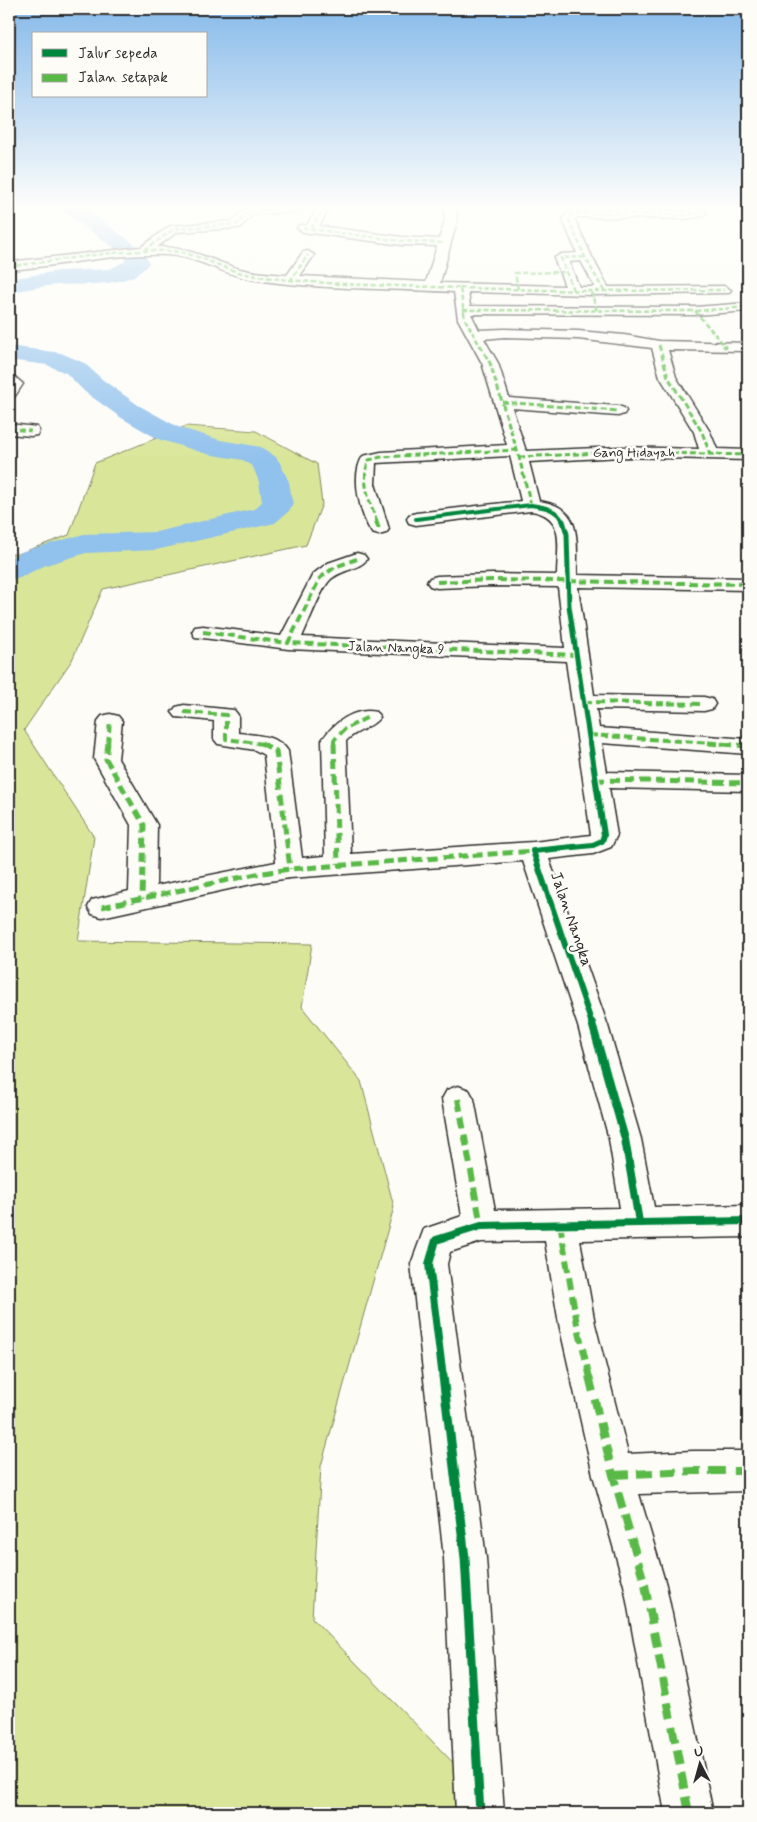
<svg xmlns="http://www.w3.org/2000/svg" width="757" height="1822" viewBox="0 0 757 1822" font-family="Mynerve,sans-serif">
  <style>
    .green { fill: #d9e699; stroke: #828862 }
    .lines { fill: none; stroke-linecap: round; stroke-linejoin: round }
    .river { fill: #91c1ed; fill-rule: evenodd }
    .street-casing { stroke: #2b2b2b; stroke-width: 3 }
    .street { fill: #fdfcf7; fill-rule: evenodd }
    .quiet-far5 { stroke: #58b947; stroke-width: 2.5; stroke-dasharray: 5 2.5; stroke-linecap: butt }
    .quiet-far4 { stroke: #58b947; stroke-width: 3; stroke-dasharray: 6 3; stroke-linecap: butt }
    .quiet-far3 { stroke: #58b947; stroke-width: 4; stroke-dasharray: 8 4; stroke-linecap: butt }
    .quiet-far2 { stroke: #58b947; stroke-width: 5; stroke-dasharray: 10 5; stroke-linecap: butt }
    .quiet-far1 { stroke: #58b947; stroke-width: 6; stroke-dasharray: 12 6; stroke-linecap: butt }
    .quiet { stroke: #58b947; stroke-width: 8; stroke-dasharray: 16 8; stroke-linecap: butt }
    .cycleway-far4-casing { stroke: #fdfcf7; stroke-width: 5.5 }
    .cycleway-far3-casing { stroke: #fdfcf7; stroke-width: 8 }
    .cycleway-far2-casing { stroke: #fdfcf7; stroke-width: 9 }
    .cycleway-far1-casing { stroke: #fdfcf7; stroke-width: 11 }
    .cycleway-casing { stroke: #fdfcf7; stroke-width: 12 }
    .cycleway-far4 { stroke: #00873e; stroke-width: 4 }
    .cycleway-far3 { stroke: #00873e; stroke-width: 5 }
    .cycleway-far2 { stroke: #00873e; stroke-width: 6 }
    .cycleway-far1 { stroke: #00873e; stroke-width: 8 }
    .cycleway { stroke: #00873e; stroke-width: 9 }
    .labels { text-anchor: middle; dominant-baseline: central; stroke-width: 5; stroke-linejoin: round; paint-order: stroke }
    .far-street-label { font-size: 14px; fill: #2b2b2b; stroke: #fdfcf7 }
    .street-label { font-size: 16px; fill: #2b2b2b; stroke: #fdfcf7 }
  </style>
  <rect width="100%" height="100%" fill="#fdfcf7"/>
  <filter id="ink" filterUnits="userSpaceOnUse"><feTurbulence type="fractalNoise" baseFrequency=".02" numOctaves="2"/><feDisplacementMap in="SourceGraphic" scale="10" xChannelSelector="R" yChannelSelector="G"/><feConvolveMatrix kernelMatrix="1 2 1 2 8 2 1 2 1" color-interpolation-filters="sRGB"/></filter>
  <g filter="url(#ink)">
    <path class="green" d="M 186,426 L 256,431 L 317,464 L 322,504 L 306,545 L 103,589 L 72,660 L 24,730 L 94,837 L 78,941 L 312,944 L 302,1007 L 361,1081 L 394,1207 L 321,1466 L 312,1618 L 472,1782 L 473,1813 L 9,1813 L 9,554 L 18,554 L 69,535 L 95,463 Z"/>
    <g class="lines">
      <path class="river" d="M 58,206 L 81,206 L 134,244 L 143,251 L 149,263 C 131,289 85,283 58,285 C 42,286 25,289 9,293 L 9,279 L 59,271 L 110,269 L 126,261 L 120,252 L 61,210 Z
        M 9,346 L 61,353 L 84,363 L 103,380 L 138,405 L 178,427 L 220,440 L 261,447 L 276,457 L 280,463 L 289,482 L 293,505 L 289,511 L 275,523 L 156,550 L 86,553 L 46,565 L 21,577 L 9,580 L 9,558 L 24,551 L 84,534 L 156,532 L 254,509 L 262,502 L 259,482 L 253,467 L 243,460 L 207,454 L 158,439 L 120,417 L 85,392 L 66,373 L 47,365 L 9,360 Z"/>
      <g class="street-casing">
        <path id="street" d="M 273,206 L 303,206 L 300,211 L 296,212 L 253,214 L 241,227 L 237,228 L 177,232 L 157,247 C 190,247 210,260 240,269 C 255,273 272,274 287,275 L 303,252 L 308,251 L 314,255 L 300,276 L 426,282 L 437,246 L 402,245 L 303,232 L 297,228 L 299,225 L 307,225 L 319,206 L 331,206 L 319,226 L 402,237 L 439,239 L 445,221 L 444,206 L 456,206 L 457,221 L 440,283 L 565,286 L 554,258 L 561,254 L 577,253 L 563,220 L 567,212 L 580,209 L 684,211 L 693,210 L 691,206 L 703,206 L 706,213 L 704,216 L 684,219 L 580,217 L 576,217 L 575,220 L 592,257 L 608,287 L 724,286 L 731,290 L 729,293 L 591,295 L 468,292 L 470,306 L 695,307 L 748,303 L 748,311 L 695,315 L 471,314 L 479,330 L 504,329 L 578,331 L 624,335 L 659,341 L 748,343 L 748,351 L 668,350 L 676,377 L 710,432 L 717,449 L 748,450 L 748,460 L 621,457 L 529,462 L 539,501 C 584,507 576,541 577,575 L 748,578 L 748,590 L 578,587 L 594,695 L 704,697 L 712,699 L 715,704 L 712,709 L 704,711 L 596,709 L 599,728 L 748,739 L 748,754 L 602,743 L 607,772 L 748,775 L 748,791 L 609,788 L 617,835 L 611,847 L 593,854 L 549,859 L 608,1026 L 641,1139 L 654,1207 L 748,1205 L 748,1237 L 580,1240 L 595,1324 L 628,1454 L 693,1451 L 748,1451 L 748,1491 L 639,1494 L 666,1585 L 713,1813 L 665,1813 L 624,1585 L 593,1475 L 559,1324 L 545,1241 L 481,1242 L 450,1252 L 447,1264 L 486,1558 L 504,1813 L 456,1813 L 444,1558 L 411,1264 L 424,1229 L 462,1216 L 442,1099 L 447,1090 L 458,1086 L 469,1090 L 474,1099 L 495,1210 L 620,1208 L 609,1139 L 578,1026 L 523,861 L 290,878 L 256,883 L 102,917 L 92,914 L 88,907 L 92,900 L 129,891 L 131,825 L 94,759 L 98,721 L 102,716 L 110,714 L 118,716 L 122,721 L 118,759 L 157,825 L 156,886 L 276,862 L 264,755 L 255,750 L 218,744 L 214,739 L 214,721 L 176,717 L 172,712 L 176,707 L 184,705 L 234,710 L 238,715 L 238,733 C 255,735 278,735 288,751 L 302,858 L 325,856 L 322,740 C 333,723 355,707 376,712 L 380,717 C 372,728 355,731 346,741 L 351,854 L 533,842 L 591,835 L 566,661 L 288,649 L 203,638 L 195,637 L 192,632 L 195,627 L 203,626 L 281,636 L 313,574 L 328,563 L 357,553 L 364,555 L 367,559 C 359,570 340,570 330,580 C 321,589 308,624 302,637 L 565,648 L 558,587 L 492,586 L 437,588 L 430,586 L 427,582 L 430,578 L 437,576 L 492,574 L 557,575 C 557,548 567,516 531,511 L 416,525 L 409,523 L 407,519 L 409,515 L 416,513 L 521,501 L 510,456 L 376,463 L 375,484 L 389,529 L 386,533 L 379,535 L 372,533 C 360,515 350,475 363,456 L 381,452 L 507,445 L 482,363 L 458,319 L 454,292 C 386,288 316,290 250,279 C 222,274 196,256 167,255 C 114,253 62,266 9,270 L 9,262 L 141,247 L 170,226 L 233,221 L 246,208 ZM 581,261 L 595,287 L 579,287 L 569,262 ZM 504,337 L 578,339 L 652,348 L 660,377 L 694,432 L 699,449 L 621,447 L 526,451 L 512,408 L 618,416 L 624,414 L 626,411 L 624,408 L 618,406 L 509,398 L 498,363 L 484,339 Z
          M 9,375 L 15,377 L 23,384 L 15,396 L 9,398 Z
          M 9,424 L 37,427 L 39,431 L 37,435 L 31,436 L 9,434 Z"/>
      </g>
      <use href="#street" class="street"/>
      <path class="quiet-far5" d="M 303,228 L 402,241 L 444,243
        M 311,229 L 325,206
        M 147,251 L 146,249 L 174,229 L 237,224 L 250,211 L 296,208 L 297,206
        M 9,266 C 62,261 115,249 168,251 C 198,252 222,270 251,275 C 320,286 391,285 460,288 L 465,319 L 480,346
        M 290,281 L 308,255
        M 460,288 L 591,291 L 724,290
        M 518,289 L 515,273 L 566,272
        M 573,290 L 561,258 L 585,257
        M 591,291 L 597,311
        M 604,291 L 585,257 L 569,220 L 571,215 L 580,213 L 684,215 L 700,213
        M 463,310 L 695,311 L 748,307
        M 695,311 L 725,346"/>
      <path class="quiet-far4" d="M 480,345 L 490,363 L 519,457 L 531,505
        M 659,345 L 668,377 L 702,432 L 710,454
        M 723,345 L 726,348
        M 9,380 L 15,384 L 9,393
        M 502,402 L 618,411
        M 9,429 L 31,431
        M 519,457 L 621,452 L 748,455
        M 377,522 C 370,503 360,480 369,460 L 381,457 L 516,450"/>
      <path class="quiet-far3" d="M 376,521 L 379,529
        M 357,559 L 335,567 L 320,578 L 288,643 L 577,655
        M 437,582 L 492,580 L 748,584
        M 203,632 L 288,643
        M 584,702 L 704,704
        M 184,712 L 226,715 L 226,739 L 264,744
        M 589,735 L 726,744
        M 108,744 L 110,721
        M 334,744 L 334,740 L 345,729 L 368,717"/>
      <path class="quiet-far2" d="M 108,743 L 106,759 L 144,825 L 142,899
        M 261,743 L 276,751 L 290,869
        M 334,743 L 338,864
        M 708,743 L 748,746
        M 595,780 L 748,783
        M 102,907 L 256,874 L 290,869 L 533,851"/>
      <path class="quiet-far1" d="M 458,1099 L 481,1226
        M 560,1224 L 577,1324 L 590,1378"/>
      <path class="quiet" d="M 589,1376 L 613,1475 L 645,1585 L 689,1813
        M 613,1475 L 693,1471 L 748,1471"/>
      <g class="cycleway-far4-casing">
        <path id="cycleway-far4" d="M 416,519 L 531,505 C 545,507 557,509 563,522"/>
      </g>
      <g class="cycleway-far3-casing">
        <path id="cycleway-far3" d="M 563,521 L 567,534 L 569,606 L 590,744"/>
      </g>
      <g class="cycleway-far2-casing">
        <path id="cycleway-far2" d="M 590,743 L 604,835 L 602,841 L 593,845 L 533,851 L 592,1024"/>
      </g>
      <g class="cycleway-far1-casing">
        <path id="cycleway-far1" d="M 592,1023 L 625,1139 L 639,1222
          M 443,1378 L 429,1264 L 436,1240 L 481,1226 L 748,1221"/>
      </g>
      <g class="cycleway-casing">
        <path id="cycleway" d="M 443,1376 L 465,1558 L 480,1813"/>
      </g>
      <use href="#cycleway-far4" class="cycleway-far4"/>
      <use href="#cycleway-far3" class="cycleway-far3"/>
      <use href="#cycleway-far2" class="cycleway-far2"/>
      <use href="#cycleway-far1" class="cycleway-far1"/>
      <use href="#cycleway" class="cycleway"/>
    </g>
  </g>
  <linearGradient id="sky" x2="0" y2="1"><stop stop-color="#85b9ea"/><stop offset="0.45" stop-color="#fefefb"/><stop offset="1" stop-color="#fefefb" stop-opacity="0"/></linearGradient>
  <rect width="757" height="461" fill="url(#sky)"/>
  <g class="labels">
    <g class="far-street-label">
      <text x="634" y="453">Gang Hidayah</text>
      <text transform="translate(396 648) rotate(2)">Jalan Nangka 9</text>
    </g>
    <g class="street-label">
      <text transform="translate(571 919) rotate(71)">Jalan Nangka</text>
    </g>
  </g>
  <rect width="757" height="1822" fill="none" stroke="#fdfcf7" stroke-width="30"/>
  <rect x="15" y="15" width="727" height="1792" fill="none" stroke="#2b2b2b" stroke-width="2" filter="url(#ink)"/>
  <rect x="32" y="32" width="175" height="65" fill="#fdfcf7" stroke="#a9a8a5"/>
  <rect x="42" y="49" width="25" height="8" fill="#00873e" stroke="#a9a8a5"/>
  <text x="78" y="58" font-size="15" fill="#2b2b2b">Jalur sepeda</text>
  <rect x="42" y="74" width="25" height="8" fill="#58b947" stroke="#a9a8a5"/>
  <text x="78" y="82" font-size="15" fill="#2b2b2b">Jalan setapak</text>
  <g transform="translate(700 1764) rotate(354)" stroke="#fdfcf7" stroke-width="4" paint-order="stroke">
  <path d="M0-4L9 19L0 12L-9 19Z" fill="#2b2b2b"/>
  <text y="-8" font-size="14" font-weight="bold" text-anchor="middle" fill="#2b2b2b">U</text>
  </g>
</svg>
